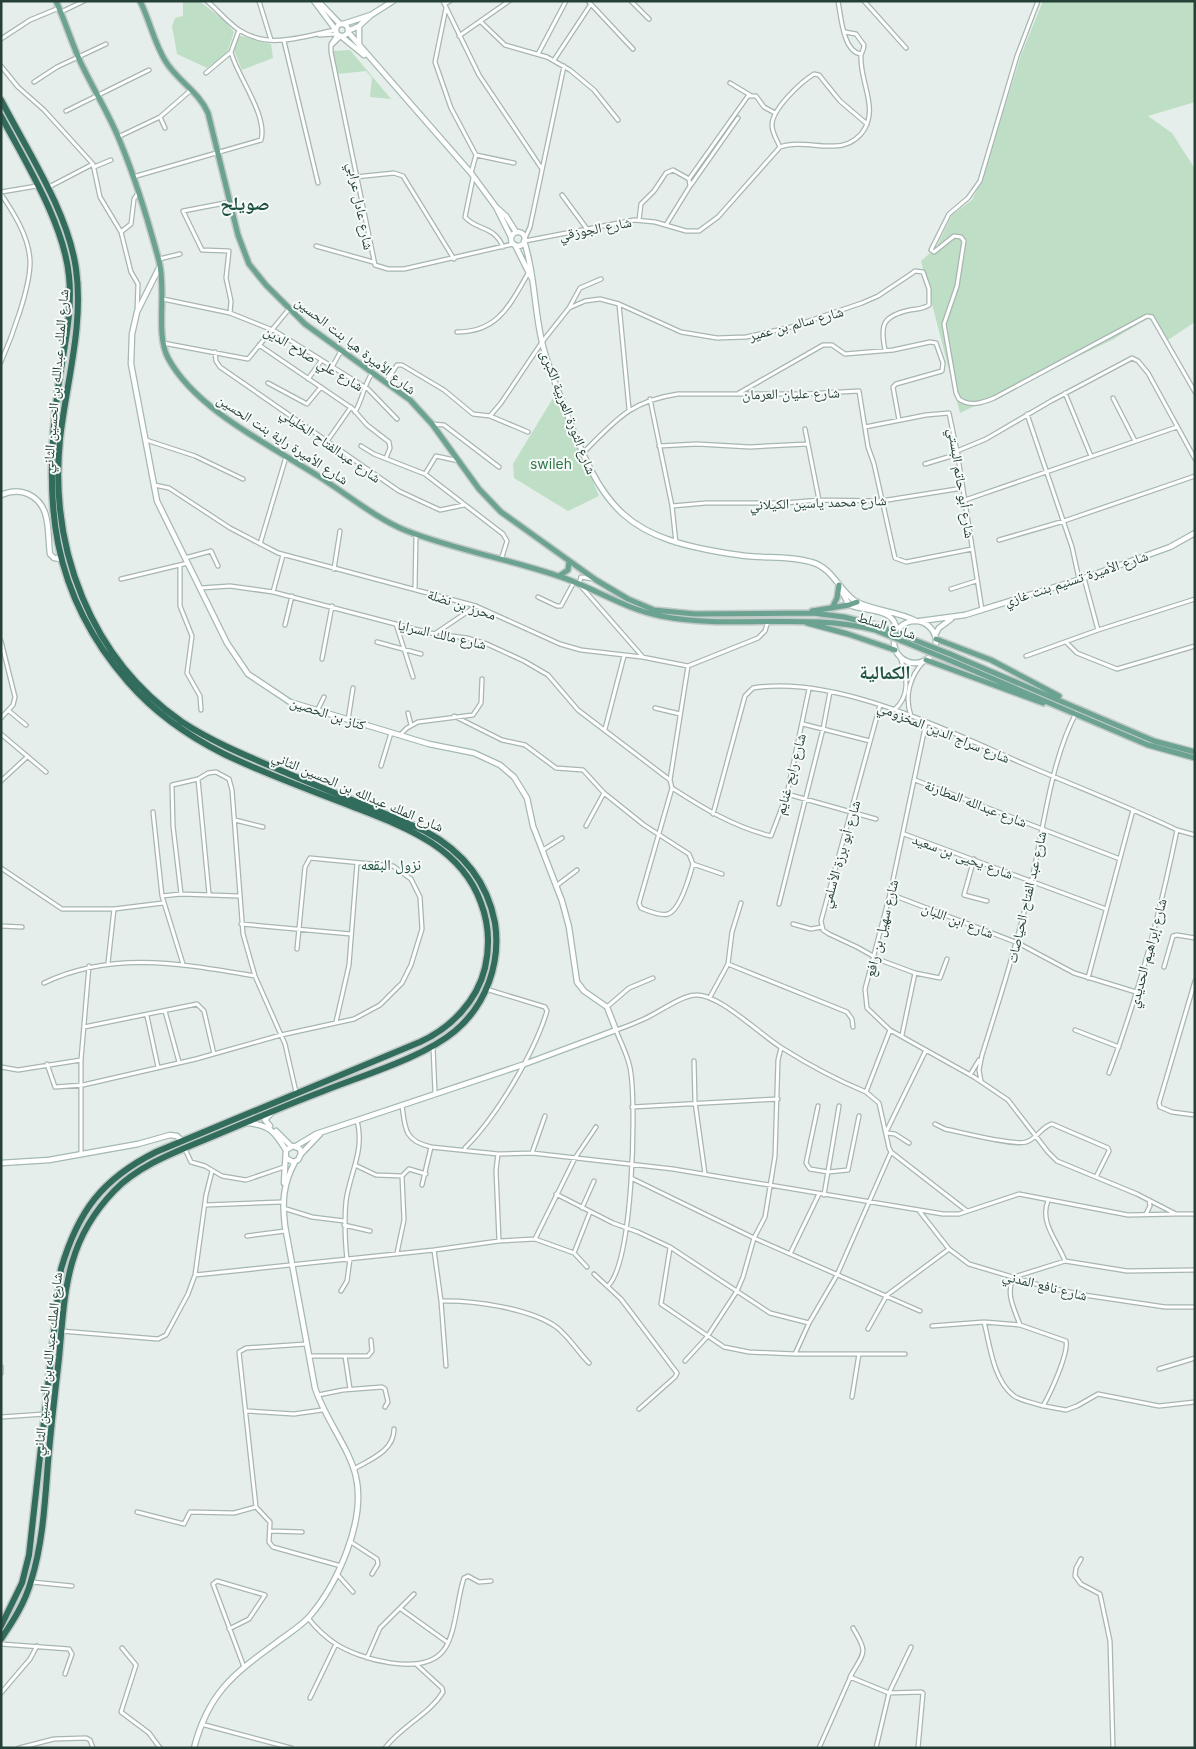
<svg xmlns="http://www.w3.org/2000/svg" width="1196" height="1749" viewBox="0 0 1196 1749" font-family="Inter,'Noto Naskh Arabic',sans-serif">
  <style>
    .green { fill: #bfdec6 }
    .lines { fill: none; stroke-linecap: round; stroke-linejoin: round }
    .street-casing { stroke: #a7b6b1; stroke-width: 5.5 }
    .secondary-casing { stroke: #a4bab1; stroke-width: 7 }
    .primary-casing { stroke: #c2cac7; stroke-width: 8 }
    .highway-casing { stroke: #c2cac7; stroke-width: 9 }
    .street { stroke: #fff; stroke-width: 3 }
    .secondary { stroke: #fff; stroke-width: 4.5 }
    .primary { stroke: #6ba291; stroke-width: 5 }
    .highway { stroke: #316c5c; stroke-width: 6 }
    .primary-bridge-casing { stroke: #c2cac7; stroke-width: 8; stroke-linecap: butt }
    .primary-bridge { stroke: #6ba291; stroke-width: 5 }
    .labels { text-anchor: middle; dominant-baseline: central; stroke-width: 4; stroke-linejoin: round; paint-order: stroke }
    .street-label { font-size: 14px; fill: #244037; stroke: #f6faf8 }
    .park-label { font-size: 14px; fill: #2f7647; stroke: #f6faf8 }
    .neighbourhood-label { font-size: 15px; fill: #205243; stroke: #f6faf8 }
    .district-label { font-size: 19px; font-weight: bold; fill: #205243; stroke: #f6faf8 }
  </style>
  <rect width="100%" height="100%" fill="#e5eeea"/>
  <path class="green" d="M 183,1 L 199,1 L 224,20 L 234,32 L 227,53 L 207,68 L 177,54 L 172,26 L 175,18 L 183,16 Z
    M 1043,1 L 1195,1 L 1195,102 L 1148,116 L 1172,133 L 1195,169 L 1195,322 L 1165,342 L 1153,315 L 1112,340 L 960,413 L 921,261 L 936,248 L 952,215 L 972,200 L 982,180 L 1021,55 Z
    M 241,36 L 271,44 L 273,58 L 242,70 L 234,50 L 237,37 Z
    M 350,50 L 391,99 L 370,97 L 372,78 L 366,71 L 338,74 L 333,51 Z
    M 556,393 L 599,496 L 568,511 L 514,478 L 513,464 Z"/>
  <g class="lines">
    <g class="street-casing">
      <path id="street" d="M 207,1 C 218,10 227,22 239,30 C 270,50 303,36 335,30
        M 259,1 L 271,40
        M 443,1 L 479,75 L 542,169
        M 588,1 L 633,49
        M 631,1 L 649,19
        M 838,1 C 841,16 843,52 861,54
        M 864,1 L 906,48
        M 1038,1 L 1017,56 L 980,181 L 968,198 L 949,214 L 931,250 L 934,252 L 954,236 L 961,237 L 964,241 L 957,286 L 944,324 L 956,393 L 959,399 C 970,407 982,403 994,398 L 1147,316 L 1152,317 L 1195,392
        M 445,4 L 450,1
        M 446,8 L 435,62 L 451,108 L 476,155 L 471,173
        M 61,12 L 84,1
        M 481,22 L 505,45 L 547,57 L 570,70 L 594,90 L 618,120
        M 319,35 L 336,34
        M 337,35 L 331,44 L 331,52 L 375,265 L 388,269 L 404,269 L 513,244
        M 459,36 L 509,1
        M 1,39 L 30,20 L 59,8
        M 284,41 L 318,183
        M 331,46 L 340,37
        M 538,54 L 566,1
        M 554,60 L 591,4
        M 1,66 L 18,87 L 44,110 L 93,164 L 100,197 L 121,232 L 131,272 L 138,284 L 137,312
        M 206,73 L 231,52
        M 34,82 L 57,67 L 106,44
        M 730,83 L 750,95
        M 66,111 L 149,70
        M 160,117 L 165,128
        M 118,137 L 160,117 L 191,90
        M 780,147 C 777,140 772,133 772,125 C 772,109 801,82 814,74 L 819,75 L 840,101 L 867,124
        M 476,155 L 514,163
        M 94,167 L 111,160
        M 133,177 L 261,140 C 268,115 237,76 231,52 L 239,30
        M 355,177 L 394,173 L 403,176 L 454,259
        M 473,178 L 465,217 C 477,231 494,225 503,247
        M 689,179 L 748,96 L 756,96 L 764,107 L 775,113
        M 691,185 L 738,118
        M 47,188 L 93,164
        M 1,192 L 37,186
        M 1,194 C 14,213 29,237 30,261 C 31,286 11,339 1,362
        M 562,195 L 587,229
        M 639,220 L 641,204 L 654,191 L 666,173 L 673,170 L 689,179 L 690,186 L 666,225
        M 121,232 L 131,224 L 134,199 L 138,193
        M 525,238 L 530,227 L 564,66
        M 525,241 L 634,220 L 655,222 L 686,231 L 699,231 L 718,217 L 780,147 C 797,141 817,147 834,146 C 845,146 854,142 861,134 C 881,110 859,82 861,55 C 862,52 864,49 864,45 L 856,34 L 845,32
        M 316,246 L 373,262
        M 159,259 L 180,254
        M 163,299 L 230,313 L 275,331 L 368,389 L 397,419
        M 619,304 L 629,409
        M 569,308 L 580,288 L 601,279
        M 230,313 L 231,301 L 226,278 L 229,251 L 202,250 L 183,211 L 230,202
        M 457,332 C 499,332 510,304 529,272
        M 163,343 L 248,359 L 289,309
        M 259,345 L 353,409 L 367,425 L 389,442 L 390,448 L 386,458
        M 215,352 L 216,361 L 220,367 L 399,491 L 440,510 L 464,505
        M 332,367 L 341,351
        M 308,379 L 321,361
        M 386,382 L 397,365 L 402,365 L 444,390 L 473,414 L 490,416 L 501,403 L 542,342 L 569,308 L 585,301 L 600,299 L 619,304 L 681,332 L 717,338 L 746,337 L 791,327 L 862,303 L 878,296 L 911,274 L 915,271 L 923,272 L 929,289 L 929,305 C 923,309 917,309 910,310 C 882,316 880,325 885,350
        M 268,383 L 307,404 L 321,387
        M 739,393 L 823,345 L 832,345 L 845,354 L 893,350 L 930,342 L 936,343 L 943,363 L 942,371 L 896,384 L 893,387 L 899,420
        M 1065,393 L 1091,456
        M 1113,398 L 1135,441
        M 650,399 L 672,506 L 676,543
        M 355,412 C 363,399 364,383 373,372
        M 1027,414 L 1072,547 L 1079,579
        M 490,416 L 528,432
        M 432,424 L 444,425 L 499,467
        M 865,427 L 926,415 L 949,413 L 957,451 L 982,610
        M 805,429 L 819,500
        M 146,440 L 195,456 L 243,479
        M 328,440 L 351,407
        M 361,446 L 374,454 L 425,474 L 503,534 L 507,541 L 501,560
        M 659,446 L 697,444 L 750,447 L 807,444
        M 957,451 L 986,439 L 1051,401 L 1132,358 L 1138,361 L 1148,373 L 1195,459
        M 583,453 C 616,420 630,401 678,394 L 805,394 L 859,391 L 868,447 L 874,464 L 895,558 L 906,562 L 972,549
        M 925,464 L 958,454
        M 425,474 L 436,456 L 459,461
        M 154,485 L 169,488 L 230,528 L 278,553 L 476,606 L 560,644 L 581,650 L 642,657 L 688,666 L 758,638 L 765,631 L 768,621
        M 965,500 L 1177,427
        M 672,506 L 706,503 L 785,503 L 819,500 L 881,501 L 963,488
        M 999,540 L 1064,521 L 1195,476
        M 260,544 L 286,457
        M 185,558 L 211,551 L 218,566
        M 180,567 L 180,606 L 192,636 L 187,673 L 200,696 L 201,710
        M 334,569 L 340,531
        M 1084,578 L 1098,630
        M 121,579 L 188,563
        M 593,579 L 581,577 L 579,584 L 642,656
        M 201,588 L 230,586 L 273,592 L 430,633 L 467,638 L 487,644 L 524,661 L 548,675 L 578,710 L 670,780
        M 415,589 L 416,535
        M 951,589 L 976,581
        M 273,592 L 283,555
        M 538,597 L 557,606 L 561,606 L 574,582
        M 396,624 L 413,677
        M 285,625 L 292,596
        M 436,633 L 476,606
        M 1,641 L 15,697 L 13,705 L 1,718
        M 377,642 L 421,654
        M 1066,642 L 1077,653 L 1117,669 L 1195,646
        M 1026,656 L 1098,630 L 1195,599
        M 322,659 L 332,606
        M 880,705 L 821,921 L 823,930 L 829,934 L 857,947 L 880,960 L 915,973 L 902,1035
        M 655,708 L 680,714
        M 894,710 C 911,696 907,676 900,657
        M 9,711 L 26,725
        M 317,711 L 324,697
        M 408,713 L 411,725
        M 454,716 L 502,740 L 525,745 L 556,768 L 583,770 L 604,793
        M 911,716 C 904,696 910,676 924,661
        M 348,720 L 353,688
        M 926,723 L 890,894 L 865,989 L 867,1008 L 890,1030 L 974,1077 L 1008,1100 L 1048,1152 L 1057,1161 L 1137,1194 L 1176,1214 L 1195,1214
        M 803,724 L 870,741
        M 605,729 L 624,656
        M 1,734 L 46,772
        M 400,735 L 407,728 L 418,722 L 473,715 L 481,703 L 482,679
        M 381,766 L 391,733
        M 198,779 L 209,894
        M 915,780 L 1120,859
        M 1,781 L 27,757
        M 672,788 C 703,808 734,827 771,836 L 787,794 L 809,689
        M 787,794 L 876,819
        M 153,812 L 162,896 L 183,964
        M 713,814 L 745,696 L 753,688 C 839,674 953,734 1031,767 C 1080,788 1129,807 1177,830 L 1195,835
        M 235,820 L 263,827
        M 586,826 L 604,793 L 644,825 L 689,854 L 693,864 C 690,875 680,910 668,914 C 661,916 648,911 641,908 L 639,903 L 672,788 L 670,780 L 688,666
        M 904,834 L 1106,909
        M 543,850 L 562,838
        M 974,859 L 964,895 L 987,901
        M 693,864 L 722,874
        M 1,868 L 62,909 L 114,909 L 163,903
        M 556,886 L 577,870
        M 181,894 L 173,826 L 172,785 L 198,779 L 208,773 L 216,772 L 229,779 L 232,790 L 243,934 L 255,976 L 285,1044 L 296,1092
        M 890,894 L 1018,943 L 1074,973 L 1136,992
        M 162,896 L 181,894 L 239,896
        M 779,904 L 823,729 L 830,692
        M 241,924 L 351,934
        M 793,924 L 811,929 L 822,927
        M 1,926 L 22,927
        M 108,963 L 114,909
        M 728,964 L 847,1012 L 852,1019 L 853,1027
        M 1164,967 L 1173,936 L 1177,935 L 1195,938
        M 915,973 L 940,978 L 947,959
        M 1088,978 L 1133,810
        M 1195,981 L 1159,1103 L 1160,1107 L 1172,1112 L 1195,1115
        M 44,983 C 113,950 183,964 255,976
        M 710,997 L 728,964 L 732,932 L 741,903
        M 607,1007 L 629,988 L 653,978
        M 165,1011 L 179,1062
        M 147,1016 L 158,1067
        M 336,1022 L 349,965 L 357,863
        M 84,1027 L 197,1004 L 204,1011 L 214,1054
        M 890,1030 L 866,1092 L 879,1103 L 889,1148 L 891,1152 L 967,1211
        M 1075,1030 L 1119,1047
        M 433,1047 L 435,1093
        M 694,1061 L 695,1102 L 705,1174
        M 47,1064 L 55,1087 L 83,1085 L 196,1059 L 281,1035 L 354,1019 L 380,1005 L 402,983 L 411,965 L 422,929 L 420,897 L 411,879 L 393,866 L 310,858 L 305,867 L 297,949
        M 1,1067 L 18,1070 L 81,1060
        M 1109,1073 C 1139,994 1160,913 1177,830
        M 970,1075 L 979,1060
        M 981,1081 L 979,1070 L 982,1055 C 1000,998 1018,941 1031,883 C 1044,828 1050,763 1076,713
        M 402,1105 C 405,1128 404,1141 431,1147 L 498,1154 L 532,1153 L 673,1169 L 943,1214 L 959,1214 L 1019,1194 L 1128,1215 L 1176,1214
        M 818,1106 L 806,1163 L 810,1169 L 828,1172 L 848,1170 L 859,1116
        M 632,1107 L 778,1099
        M 935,1124 L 945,1129 C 960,1132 1014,1146 1026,1142 C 1037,1139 1042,1126 1052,1124 L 1108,1148 L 1109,1151 L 1096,1177
        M 887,1130 L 926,1050
        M 887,1133 L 895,1134 L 909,1143
        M 465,1148 C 496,1117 534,1054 547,1011 L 545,1007 L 486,989
        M 185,1149 L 191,1162 L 205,1166 L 222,1176 L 246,1180 L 284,1167
        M 532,1153 L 545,1116
        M 81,1154 L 81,1060 L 89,966
        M 498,1154 L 496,1170 L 499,1241
        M 357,1166 L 376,1175 L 402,1176
        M 631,1178 L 754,1238 L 920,1311
        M 422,1185 L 431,1147
        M 556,1194 L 613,1223 L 638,1232 L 670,1247 L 770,1313 L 809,1323 L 837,1275 L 891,1152
        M 824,1195 L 839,1106
        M 1048,1201 C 1039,1222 1058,1242 1065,1261 L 1127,1271 L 1195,1270
        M 205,1205 L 282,1202
        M 283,1208 L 312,1217 L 344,1221
        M 582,1208 L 594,1181
        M 920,1212 L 949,1249 L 969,1264 L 1046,1287 L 1084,1295 L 1165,1307 L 1195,1307
        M 1146,1214 L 1150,1206 L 1149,1200
        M 344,1225 L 370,1231
        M 247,1236 L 285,1231
        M 535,1239 L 575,1158 L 596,1127
        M 670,1248 L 661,1304 L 724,1347 L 749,1352 L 795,1354 L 809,1323
        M 434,1250 L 441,1301 L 446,1366
        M 397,1253 L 404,1220 L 402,1176 L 409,1169 L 426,1174
        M 574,1253 L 590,1212
        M 790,1254 L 819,1194
        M 347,1260 C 345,1240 344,1221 346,1201 C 350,1172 365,1151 357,1120
        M 594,1274 L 621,1299 L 677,1373 L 675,1377 L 639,1409
        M 195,1275 L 434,1250 L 499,1241 L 535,1239 L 574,1253 L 587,1267
        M 608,1286 C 633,1261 636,1112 631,1074 C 630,1059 621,1044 616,1030 C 626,1027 635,1023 644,1019 C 658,1013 682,995 696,995 C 718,993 762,1036 782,1048 C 809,1065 837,1080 866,1092
        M 341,1291 L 347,1281 L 350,1259
        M 441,1301 C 472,1300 528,1308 555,1326 C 567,1334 578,1352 589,1363
        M 1020,1325 C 1014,1308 1005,1293 1014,1277 L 1065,1261
        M 932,1326 L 984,1322 L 1020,1325 L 1066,1341 C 1069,1353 1050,1394 1043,1406 C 1035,1403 1022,1401 1014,1396 C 993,1380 990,1345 984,1322
        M 868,1329 L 887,1295 L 949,1249
        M 61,1331 L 158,1339 L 166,1335 L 188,1294 L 195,1275 L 206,1195 L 212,1171
        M 795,1354 L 905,1354
        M 309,1356 L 368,1356 L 372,1351 L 371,1340
        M 345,1356 L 350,1389
        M 685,1361 L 707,1337 L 737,1291 L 743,1277 L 754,1238 L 765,1217 L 775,1156 L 778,1060 L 781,1048
        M 1,1367 L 1,1373
        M 1159,1369 L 1195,1358
        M 318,1395 L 343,1390 L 382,1387 L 385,1389 L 388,1402 L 385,1407
        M 852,1397 L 859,1354
        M 1044,1406 L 1066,1410 L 1077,1406 L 1098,1394 L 1159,1406 L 1195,1402
        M 247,1411 L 294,1414 L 322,1410
        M 1,1417 L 45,1414
        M 354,1469 C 371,1459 394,1451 394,1429
        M 256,1507 L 239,1352 L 246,1348 L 306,1344
        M 137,1512 L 184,1524 L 190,1512 L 234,1513 L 256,1507 L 270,1522 L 269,1542 L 273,1547 L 341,1566
        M 271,1531 L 302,1532
        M 351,1542 L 377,1559 L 378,1564 L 372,1574
        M 1081,1559 L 1076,1568 L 1075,1576 L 1081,1584 L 1100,1594 L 1110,1641 L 1113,1748
        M 337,1574 L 353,1592
        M 32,1582 L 72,1586
        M 401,1609 L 447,1642
        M 308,1618 C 316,1628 325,1637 336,1644 C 359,1659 422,1677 443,1651 C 456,1636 457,1597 464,1578 L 468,1576 L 479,1582 L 491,1581
        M 853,1628 C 869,1654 864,1652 850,1677 L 889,1693 L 911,1647
        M 229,1629 L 249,1619 L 265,1595 L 217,1581 L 213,1584 L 244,1667
        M 1,1644 L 69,1649 L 72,1654 L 65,1674
        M 122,1648 L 136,1665 L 121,1712 L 149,1733 L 160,1748
        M 367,1658 L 380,1628 L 414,1594
        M 1,1693 L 30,1659 L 37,1646
        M 310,1698 L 336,1644
        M 201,1724 L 291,1748
        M 19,1748 L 54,1739 L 86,1738 L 90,1740 L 93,1748
        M 385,1748 C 401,1726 429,1715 443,1692 L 442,1688 L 417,1665
        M 819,1748 L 850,1678
        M 876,1748 L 889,1693 L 921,1692 L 923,1693 L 918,1748"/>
    </g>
    <g class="secondary-casing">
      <path id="secondary" d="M 314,1 L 335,29
        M 318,1 L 340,24
        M336 30a6 6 0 1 1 12 0a6 6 0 1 1-12 0Z
        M 343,24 L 371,15 L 393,1
        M 348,31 L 359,26 L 371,15
        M 348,32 L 471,173 L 496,207 L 511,237
        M 342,37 L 364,55
        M 359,45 L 359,26
        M 497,208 L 506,216 L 516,232
        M511 239a7 7 0 1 1 14 0a7 7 0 1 1-14 0Z
        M 524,241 C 535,274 534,309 542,342 C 547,364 556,385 564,406 C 603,512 625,539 739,555 C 763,559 788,555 811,562 C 833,568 838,589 855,601 C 869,610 898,611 916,621
        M 515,245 L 531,277
        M 160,266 L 137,312 L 132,334 L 131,364 L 157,501 L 227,643 L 248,674 L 290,702 L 429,744 L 474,753 L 500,765 L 514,777 L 527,798 L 533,826 L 562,901 L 569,927 L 577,982 L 584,991 L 607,1007 L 616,1030 L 522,1065 L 316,1134 L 296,1146
        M 1,495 C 10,491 19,490 28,494 C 52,505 47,532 50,554 L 54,558 L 61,559
        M 839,586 L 849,605 C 866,612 895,607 897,631
        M894 642a21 21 0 1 1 42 0a21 21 0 1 1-42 0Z
        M 920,621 L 965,615 L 1084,578 L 1170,547 L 1195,533
        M 935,635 L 939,628 L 951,619
        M 247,1123 C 270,1125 274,1131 286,1150
        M 270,1126 L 265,1120 L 273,1111
        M 276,1131 L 291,1146
        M 301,1154 L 320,1134
        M 1,1163 L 49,1160 L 138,1144 L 170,1135 L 177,1136 L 181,1140
        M 284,1183 L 286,1150 L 293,1146 L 300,1149 L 301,1154 L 298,1160 L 293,1162 L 286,1158
        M 194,1748 C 208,1694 232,1675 276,1643 C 286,1635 300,1627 309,1617 C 337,1585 366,1521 356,1477 C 350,1449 325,1419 315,1388 L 285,1226 C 282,1202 283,1184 295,1162"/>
    </g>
    <g class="primary-casing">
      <path id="primary" d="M 56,1 C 65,21 71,41 80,61 C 92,87 108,112 119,139 C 135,177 148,220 159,261 C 167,291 155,333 168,358 C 196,410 270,445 318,476 C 347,494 375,518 407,531 C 456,550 508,559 558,576 C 593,587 624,609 661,616 C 732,630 805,612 875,630
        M 140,1 C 150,21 154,43 166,62 C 178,81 199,92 208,113 L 238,235 L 249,264 L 266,285 L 305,324 L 410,400 L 432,424 L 479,489 L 501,512 L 596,580 L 628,599 L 654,610 L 695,614 L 813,613 L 844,617 L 876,625
        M 559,576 L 568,570 L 569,562
        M 832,608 L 837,598 L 839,585
        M 812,611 L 849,605 L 857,602
        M 807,623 L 848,634 L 895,650
        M 936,639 L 991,660 L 1059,696
        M 950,654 L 1154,741 L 1195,752
        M 926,660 L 1043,703
        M 949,660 L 1148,745 L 1195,758"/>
    </g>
    <g class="highway-casing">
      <path id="highway" d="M 1,100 C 28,152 68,212 76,269 C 84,325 66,384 60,439 C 49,548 90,658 182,722 C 216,744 252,758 289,774 C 334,793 380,811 425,831 C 462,851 487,880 495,923 C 501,963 486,1005 455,1031 C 423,1058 360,1076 321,1092 C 281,1107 243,1124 204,1140 C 173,1153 138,1166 114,1191 C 65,1242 65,1292 59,1358 C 55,1393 51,1427 48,1462 C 45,1501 43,1543 31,1581 C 25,1603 13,1621 1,1639
        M 1,116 C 26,163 64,224 69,276 C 73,314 63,351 58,389 C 43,500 50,593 128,682 C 154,712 188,736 224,754 C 263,773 305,788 346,804 C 399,825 460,844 481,903 C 489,924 490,946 485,968 C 477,1001 451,1028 420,1042 L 156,1152 C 102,1179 78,1211 61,1269 L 29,1555 L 22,1583 L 1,1626"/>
    </g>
    <use href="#street" class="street"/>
    <use href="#secondary" class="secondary"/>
    <use href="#primary" class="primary"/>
    <use href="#highway" class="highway"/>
    <g class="primary-bridge-casing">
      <path id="primary-bridge" d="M 876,625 L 950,654
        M 875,630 L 949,660"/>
    </g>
    <use href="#primary-bridge" class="primary-bridge"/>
  </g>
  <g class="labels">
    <g class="street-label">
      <text transform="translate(361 206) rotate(79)">شارع عادل عرابي</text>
      <text transform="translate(595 228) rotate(-11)">شارع الجوزقي</text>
      <text transform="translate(796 323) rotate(-15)">شارع سالم بن عمير</text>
      <text transform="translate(356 345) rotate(38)">شارع الأميرة هيا بنت الحسين</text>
      <text transform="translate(314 358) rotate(31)">شارع علي صلاح الدين</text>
      <text transform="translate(55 381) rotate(-85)">شارع الملك عبدالله بن الحسين الثاني</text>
      <text transform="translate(791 393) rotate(-1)">شارع عليان العرمان</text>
      <text transform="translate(569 412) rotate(69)">شارع الثورة العربية الكبرى</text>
      <text transform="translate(283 439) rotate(33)">شارع الأميرة راية بنت الحسين</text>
      <text transform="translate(331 445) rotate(35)">شارع عبدالفتاح الخليلي</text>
      <text transform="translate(962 483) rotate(81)">شارع أبو حاتم البستي</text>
      <text transform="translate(818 502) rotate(-2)">شارع محمد ياسين الكيلاني</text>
      <text transform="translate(1076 578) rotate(-18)">شارع الأميرة تسنيم بنت غازي</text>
      <text transform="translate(462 604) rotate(18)">محرز بن نضلة</text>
      <text transform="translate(887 625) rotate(18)">شارع السلط</text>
      <text transform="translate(442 634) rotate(13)">شارع مالك السرايا</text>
      <text transform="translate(328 713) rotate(18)">كناز بن الحصين</text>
      <text transform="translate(944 732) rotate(22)">شارع سراج الدين المخزومي</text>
      <text transform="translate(790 774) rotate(-75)">شارع رابح غنايم</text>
      <text transform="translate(358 791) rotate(23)">شارع الملك عبدالله بن الحسين الثاني</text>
      <text transform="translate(976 803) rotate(21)">شارع عبدالله المطارنة</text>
      <text transform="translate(840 854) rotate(-74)">شارع أبو برزة الأسلمي</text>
      <text transform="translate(963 856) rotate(20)">شارع يحيى بن سعيد</text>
      <text transform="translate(1026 897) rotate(-77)">شارع عبد الفتاح الحياصات</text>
      <text transform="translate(958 920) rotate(21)">شارع ابن اللبان</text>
      <text transform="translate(881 928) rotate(-76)">شارع سهيل بن رافع</text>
      <text transform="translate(1147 953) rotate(-75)">شارع إبراهيم الحديدي</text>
      <text transform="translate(1045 1285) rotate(14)">شارع نافع المدني</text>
      <text transform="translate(47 1364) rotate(-84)">شارع الملك عبدالله بن الحسين الثاني</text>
    </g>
    <g class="park-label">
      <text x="551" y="463">swileh</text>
    </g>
    <g class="neighbourhood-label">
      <text x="391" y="864">نزول البقعه</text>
    </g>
    <g class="district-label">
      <text x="245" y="203">صويلح</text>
      <text x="885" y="672">الكمالية</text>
    </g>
  </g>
  <rect width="1196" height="1749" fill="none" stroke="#244037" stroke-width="5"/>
</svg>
